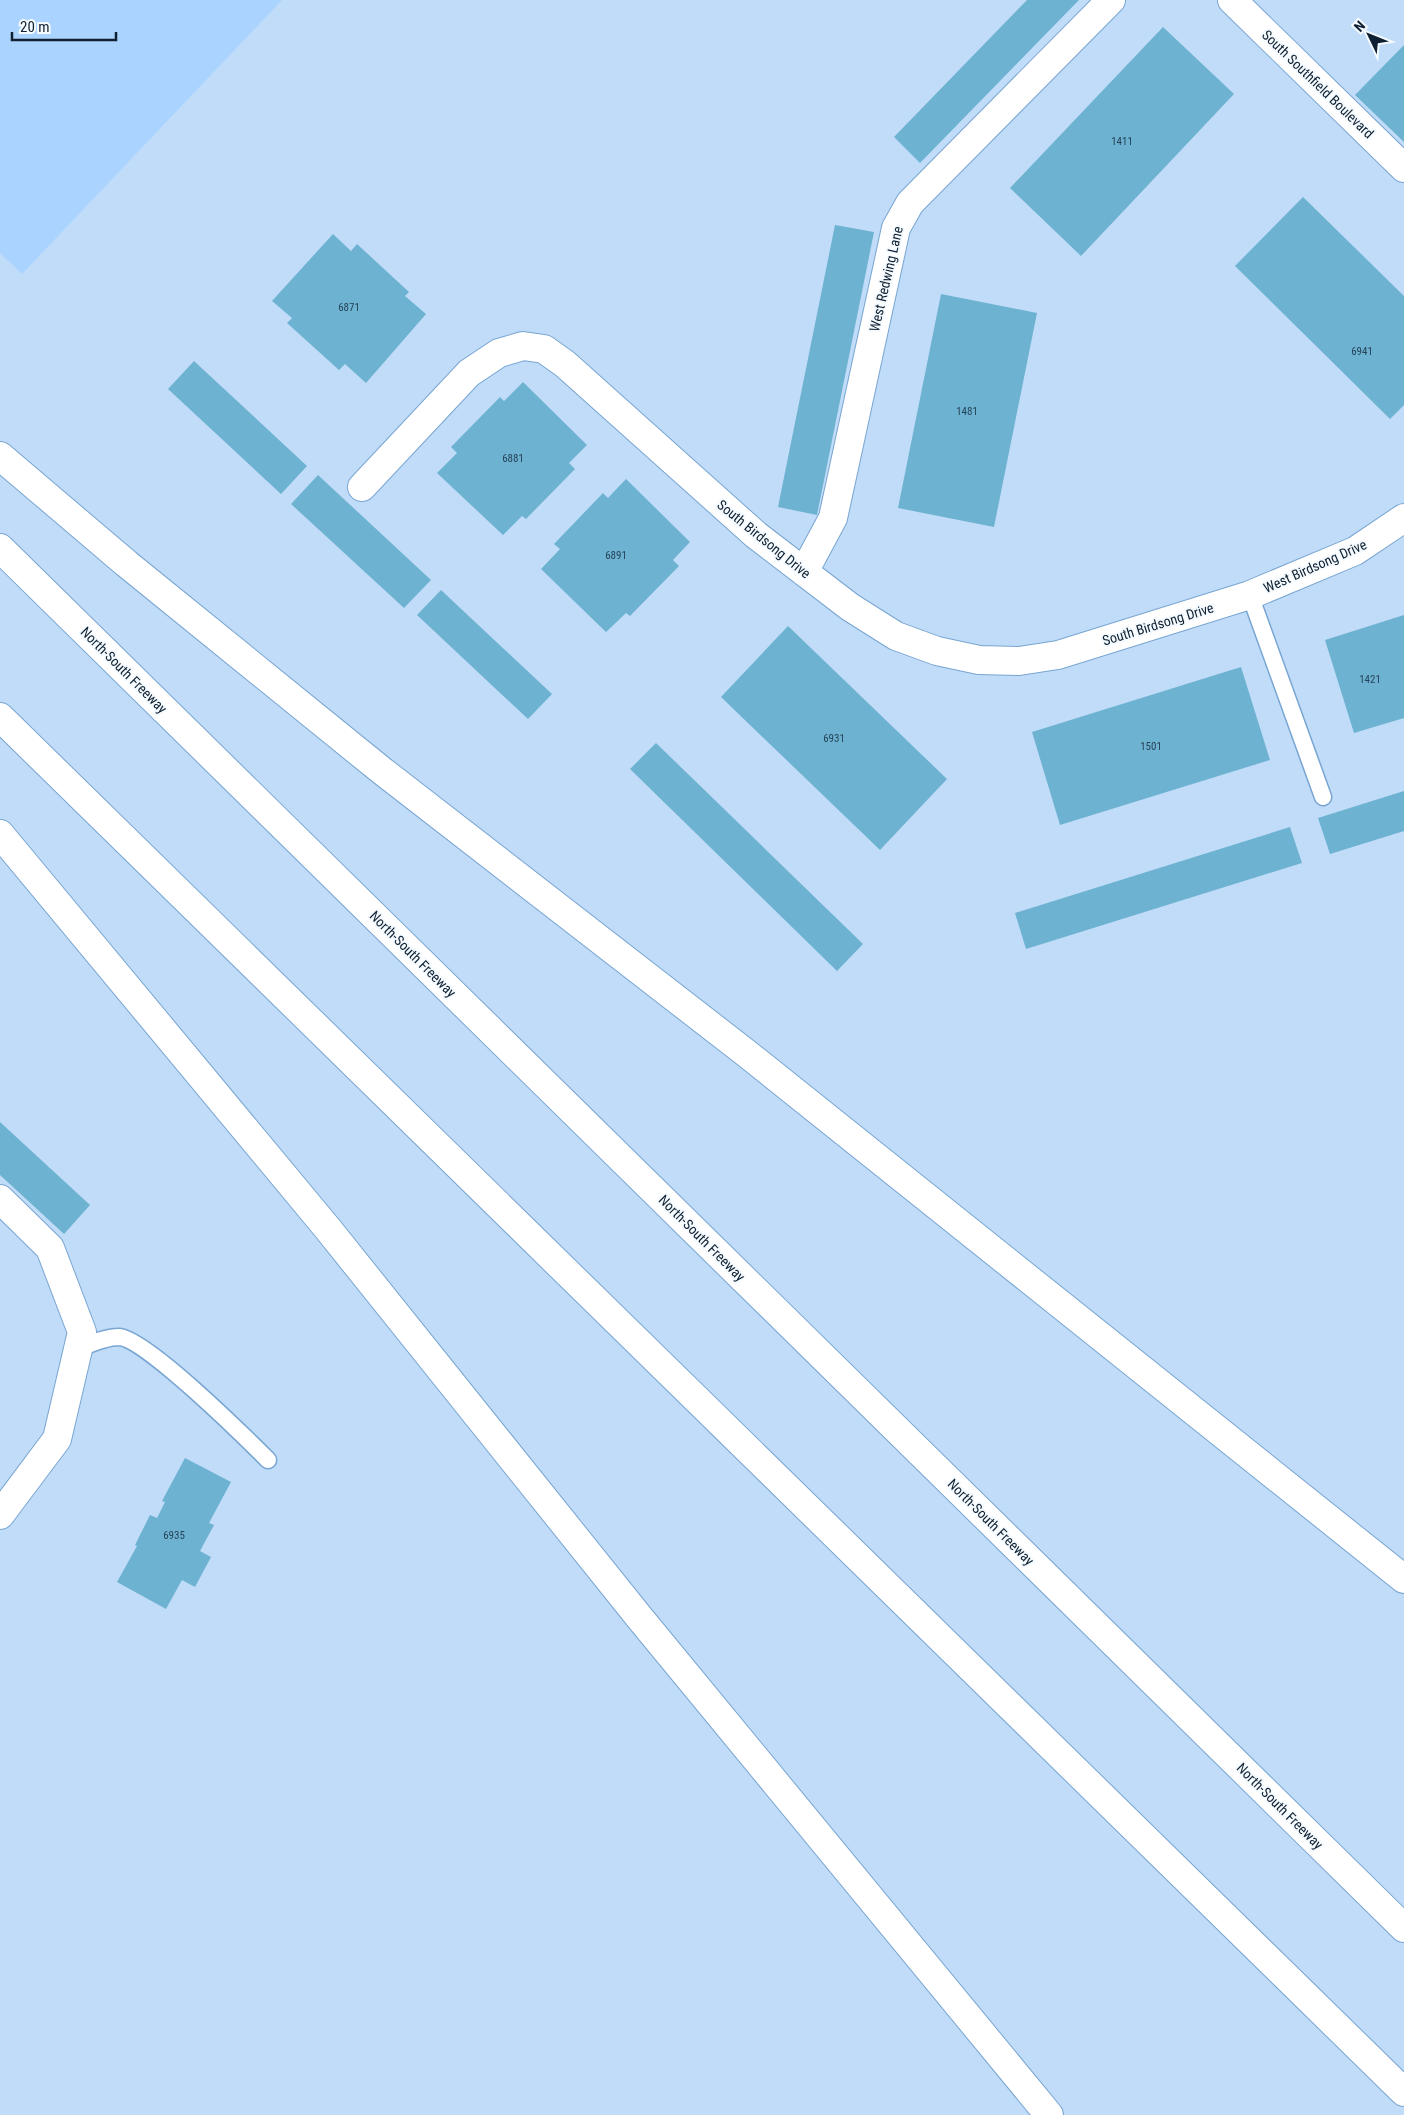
<svg xmlns="http://www.w3.org/2000/svg" width="1404" height="2115" viewBox="0 0 1404 2115" font-family="'Roboto Condensed',sans-serif">
  <style>
    .built { fill: #aad4ff }
    .building { fill: #6db2d1 }
    .lines { fill: none; stroke-linecap: round; stroke-linejoin: round }
    .service-casing { stroke: #78a5d2; stroke-width: 19 }
    .minor-casing { stroke: #78a5d2; stroke-width: 30 }
    .motorway-casing { stroke: #78a5d2; stroke-width: 30 }
    .service { stroke: #fff; stroke-width: 16 }
    .minor { stroke: #fff; stroke-width: 28 }
    .motorway { stroke: #fff; stroke-width: 28 }
    .labels { text-anchor: middle; dominant-baseline: central; stroke-width: 4; stroke-linejoin: round; paint-order: stroke }
    .number-label { font-size: 11px; fill: #264459 }
    .street-label { font-size: 14px; fill: #0e2031; stroke: #f5faff }
  </style>
  <rect width="100%" height="100%" fill="#c0dcf8"/>
  <path class="built" d="M 0,0 L 282,0 L 22,274 L 0,253 Z"/>
  <path class="building" d="M 1027,0 L 1079,0 L 920,163 L 894,137 Z
    M 1163,27 L 1234,94 L 1081,256 L 1010,188 Z
    M 1404,45 L 1404,142 L 1355,95 Z
    M 1303,197 L 1404,296 L 1404,405 L 1390,419 L 1235,266 Z
    M 835,225 L 874,232 L 817,515 L 778,507 Z
    M 333,234 L 351,251 L 357,244 L 409,292 L 405,296 L 426,314 L 366,383 L 345,364 L 339,370 L 287,323 L 292,318 L 272,301 Z
    M 941,294 L 1037,313 L 994,527 L 898,508 Z
    M 194,361 L 307,466 L 281,494 L 168,389 Z
    M 523,382 L 587,445 L 569,463 L 575,469 L 526,519 L 522,516 L 503,535 L 437,473 L 457,453 L 451,447 L 500,397 L 504,401 Z
    M 318,475 L 431,580 L 404,608 L 291,504 Z
    M 626,479 L 690,542 L 673,560 L 679,566 L 630,616 L 626,613 L 606,632 L 541,569 L 560,549 L 554,544 L 603,493 L 608,498 Z
    M 441,590 L 552,694 L 528,719 L 417,615 Z
    M 1404,615 L 1404,718 L 1354,733 L 1325,640 Z
    M 788,626 L 947,779 L 880,850 L 721,697 Z
    M 1241,667 L 1270,760 L 1060,825 L 1032,732 Z
    M 656,743 L 863,944 L 837,971 L 630,769 Z
    M 1404,791 L 1404,831 L 1330,854 L 1318,818 Z
    M 1290,827 L 1302,863 L 1026,949 L 1015,913 Z
    M 0,1122 L 90,1205 L 64,1234 L 0,1175 Z
    M 185,1458 L 231,1482 L 209,1523 L 214,1525 L 200,1551 L 211,1557 L 195,1587 L 182,1580 L 166,1609 L 117,1582 L 137,1546 L 135,1545 L 150,1515 L 157,1518 L 165,1502 L 162,1501 Z"/>
  <g class="lines">
    <g class="service-casing">
      <path id="service" d="M 1250,595 L 1323,797
        M 78,1349 C 90,1344 105,1337 119,1337 C 145,1338 246,1438 268,1460"/>
    </g>
    <g class="minor-casing">
      <path id="minor" d="M 1232,0 L 1404,168
        M 362,487 L 469,373 L 499,353 L 523,346 L 544,349 L 565,364 L 756,535 L 850,607 L 896,636 L 937,651 L 979,660 L 1019,661 L 1058,655 L 1250,595 L 1355,551 L 1404,518
        M 804,572 L 833,518 L 896,228 L 910,203 L 1111,0
        M 0,1199 L 50,1248 L 82,1332 L 57,1439 L 0,1515"/>
    </g>
    <g class="motorway-casing">
      <path id="motorway" d="M 0,456 L 127,564 L 381,770 L 746,1053 L 1404,1579
        M 0,548 L 1404,1928
        M 0,717 L 1404,2092
        M 0,834 L 328,1229 L 639,1617 L 1049,2115"/>
    </g>
    <use href="#service" class="service"/>
    <use href="#minor" class="minor"/>
    <use href="#motorway" class="motorway"/>
  </g>
  <g class="labels">
    <g class="number-label">
      <text x="1122" y="141">1411</text>
      <text x="349" y="307">6871</text>
      <text x="1362" y="351">6941</text>
      <text x="967" y="411">1481</text>
      <text x="513" y="458">6881</text>
      <text x="616" y="555">6891</text>
      <text x="1370" y="679">1421</text>
      <text x="834" y="738">6931</text>
      <text x="1151" y="746">1501</text>
      <text x="174" y="1535">6935</text>
    </g>
    <g class="street-label">
      <text transform="translate(1318 84) rotate(44)">South Southfield Boulevard</text>
      <text transform="translate(886 279) rotate(-77)">West Redwing Lane</text>
      <text transform="translate(764 539) rotate(39)">South Birdsong Drive</text>
      <text transform="translate(1315 566) rotate(-24)">West Birdsong Drive</text>
      <text transform="translate(1158 624) rotate(-17)">South Birdsong Drive</text>
      <text transform="translate(124 670) rotate(45)">North-South Freeway</text>
      <text transform="translate(413 954) rotate(45)">North-South Freeway</text>
      <text transform="translate(702 1238) rotate(45)">North-South Freeway</text>
      <text transform="translate(991 1522) rotate(45)">North-South Freeway</text>
      <text transform="translate(1280 1806) rotate(45)">North-South Freeway</text>
    </g>
  </g>
  <g transform="translate(1369 35) rotate(313)" stroke="#f5faff" stroke-width="4" paint-order="stroke">
  <path d="M0-4L9 19L0 12L-9 19Z" fill="#0e2031"/>
  <text y="-8" font-size="14" font-weight="bold" text-anchor="middle" fill="#0e2031">N</text>
  </g>
  <path d="M12 32v8h104v-8" fill="none" stroke="#0e2031" stroke-width="2.5"/>
  <text x="20" y="32" font-size="15" fill="#0e2031" stroke="#f5faff" stroke-width="4" paint-order="stroke">20 m</text>
</svg>
